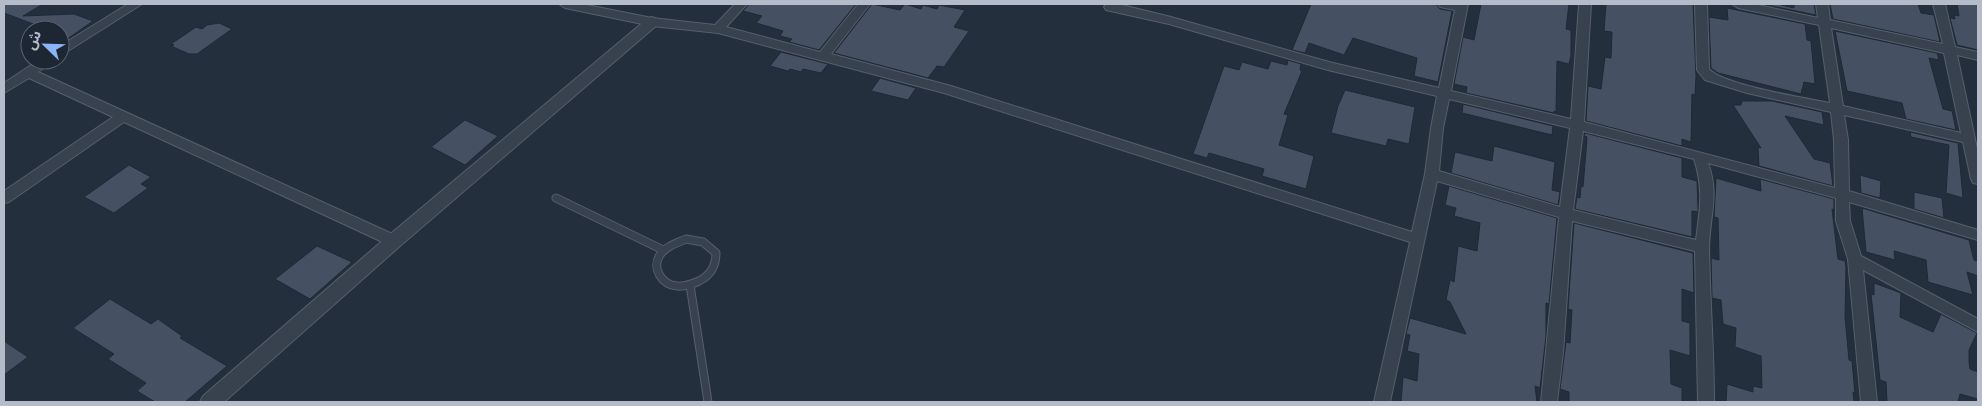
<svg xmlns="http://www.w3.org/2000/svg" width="1982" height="406" viewBox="0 0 1982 406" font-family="'Golos Text','Noto Sans Arabic',sans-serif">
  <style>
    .building { fill: #455162; stroke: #1f2835 }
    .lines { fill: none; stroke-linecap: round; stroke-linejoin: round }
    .service-casing { stroke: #565f6c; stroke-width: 9 }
    .minor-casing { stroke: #565f6c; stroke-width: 2 }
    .tertiary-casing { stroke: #565f6c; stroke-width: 2 }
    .service { stroke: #38414e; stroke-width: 7 }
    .minor { fill: #38414e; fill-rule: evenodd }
    .tertiary { fill: #38414e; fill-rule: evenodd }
  </style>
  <rect width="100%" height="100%" fill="#242f3e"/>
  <path class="building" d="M 4,4 L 43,4 L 23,16 L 74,14 L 93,21 L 60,44 L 60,30 L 49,30 L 4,13 Z
    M 749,4 L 856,4 L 819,50 L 789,42 L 792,39 L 780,36 L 783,31 L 756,23 L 762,16 L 743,11 Z
    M 872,4 L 900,10 L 905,4 L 921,9 L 923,5 L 937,9 L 939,5 L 965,10 L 954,27 L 969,31 L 944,67 L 937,66 L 928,78 L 834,53 Z
    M 1311,4 L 1436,4 L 1440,9 L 1452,11 L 1438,82 L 1414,76 L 1417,58 L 1353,38 L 1344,55 L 1309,43 L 1305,53 L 1292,50 Z
    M 1481,4 L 1569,4 L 1566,29 L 1571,30 L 1571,56 L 1569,64 L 1557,61 L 1556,112 L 1554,111 L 1554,113 L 1466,93 L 1467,87 L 1454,84 L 1463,37 L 1474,40 Z
    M 1606,4 L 1693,4 L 1696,77 L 1695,95 L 1692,94 L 1691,142 L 1682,139 L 1682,146 L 1586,121 L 1588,86 L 1601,89 L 1605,57 L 1611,58 L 1612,32 L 1604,31 Z
    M 1762,4 L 1777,4 L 1794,8 L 1794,4 L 1814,4 L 1816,15 Z
    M 1830,4 L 1918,4 L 1921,13 L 1934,15 L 1940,42 L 1833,19 Z
    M 1957,4 L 1978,4 L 1978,50 L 1957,45 L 1950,18 L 1955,19 L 1954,15 L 1959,16 Z
    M 1727,8 L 1805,24 L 1807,40 L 1811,41 L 1815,84 L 1804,82 L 1801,94 L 1718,73 L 1711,68 L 1709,17 L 1728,20 Z
    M 219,23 L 232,29 L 197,54 L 189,54 L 171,46 L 174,45 L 171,44 L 196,27 L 202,29 L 207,25 Z
    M 1835,31 L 1937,53 L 1939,60 L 1929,58 L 1943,109 L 1952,111 L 1956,130 L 1906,119 L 1902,103 L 1847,91 Z
    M 781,52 L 828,64 L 821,73 L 803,69 L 801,72 L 790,69 L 788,71 L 770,66 Z
    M 1288,60 L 1301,64 L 1300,70 L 1302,71 L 1284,114 L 1288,115 L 1279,145 L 1314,156 L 1306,189 L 1262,176 L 1264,169 L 1209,153 L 1207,158 L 1193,154 L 1224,66 L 1239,70 L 1242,62 L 1268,69 L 1271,61 L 1287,65 Z
    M 880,78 L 916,88 L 908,100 L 871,91 Z
    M 1345,90 L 1415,107 L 1409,144 L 1388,139 L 1386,146 L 1331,133 L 1338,106 Z
    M 1742,101 L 1772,101 L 1822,112 L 1824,125 L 1785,116 L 1814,159 L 1830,163 L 1833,186 L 1759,166 L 1758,147 L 1761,148 L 1733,105 L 1741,105 Z
    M 1463,104 L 1553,126 L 1552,135 L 1462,113 Z
    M 465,120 L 498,136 L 465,165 L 431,147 Z
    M 1910,132 L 1958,143 L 1963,198 L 1946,193 L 1949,145 L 1911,137 Z
    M 1585,133 L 1682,158 L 1682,177 L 1697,181 L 1698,209 L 1698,212 L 1692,211 L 1692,237 L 1575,209 L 1577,197 L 1580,198 L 1581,186 L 1583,187 L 1586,151 L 1587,137 L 1584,136 Z
    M 1494,146 L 1555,162 L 1552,190 L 1560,192 L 1558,205 L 1451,173 L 1455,152 L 1492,161 Z
    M 129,165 L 151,177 L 141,184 L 148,188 L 114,213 L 84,197 Z
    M 1860,175 L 1881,181 L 1880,198 L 1861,193 Z
    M 1716,178 L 1761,191 L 1760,179 L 1834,199 L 1834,210 L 1832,209 L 1837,251 L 1838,259 L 1845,261 L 1846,268 L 1845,317 L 1849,360 L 1852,361 L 1855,393 L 1853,392 L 1854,402 L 1726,402 L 1727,384 L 1753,392 L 1753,386 L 1762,388 L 1761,356 L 1735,347 L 1736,328 L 1723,324 L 1721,300 L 1712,298 L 1711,258 L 1719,260 L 1718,218 L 1714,217 Z
    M 1449,186 L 1557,218 L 1549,304 L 1546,303 L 1546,336 L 1540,388 L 1535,386 L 1537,402 L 1401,402 L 1403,377 L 1417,381 L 1419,354 L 1407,351 L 1410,335 L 1406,334 L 1410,318 L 1466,334 L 1450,302 L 1446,300 L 1450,280 L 1454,282 L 1458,246 L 1477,251 L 1480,223 L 1454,216 L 1456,208 L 1445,205 Z
    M 1914,192 L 1942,198 L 1944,218 L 1914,209 Z
    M 1862,208 L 1969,240 L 1974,260 L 1978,261 L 1978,276 L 1967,272 L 1973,295 L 1928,282 L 1926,260 L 1894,251 L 1895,260 L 1866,252 Z
    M 1574,223 L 1693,253 L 1694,293 L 1682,289 L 1682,321 L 1690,323 L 1690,356 L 1670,350 L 1671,384 L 1682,388 L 1682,402 L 1569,402 L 1569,392 L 1560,389 L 1566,342 L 1570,343 L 1572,310 L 1568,309 Z
    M 317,246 L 352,262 L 310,299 L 275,279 Z
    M 1874,283 L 1901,293 L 1900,317 L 1933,332 L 1941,314 L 1977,333 L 1969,350 L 1969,361 L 1970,369 L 1978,372 L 1978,399 L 1960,394 L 1958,402 L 1887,402 L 1886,382 L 1880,380 L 1871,294 L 1874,295 Z
    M 110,299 L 151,324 L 158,319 L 182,336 L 180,338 L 227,366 L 185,402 L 155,402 L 137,391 L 146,383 L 108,359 L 114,354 L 73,328 Z
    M 4,341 L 28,357 L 4,375 Z"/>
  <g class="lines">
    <g class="service-casing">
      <path id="service" d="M 556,198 L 663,250
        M 686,239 L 703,242 L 716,253 C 716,266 711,275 699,281 C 692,284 685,287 677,286 C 662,285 651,268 660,255 C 666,246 677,243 686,239 Z
        M 690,285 L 708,402"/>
    </g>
    <g class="minor-casing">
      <path id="minor" d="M 128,4 L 142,4 L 60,56 L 60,46 Z
        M 559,4 L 582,4 L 652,18 L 715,25 L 735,4 L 747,4 L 726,27 L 820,52 L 858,4 L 870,4 L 831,54 L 951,86 L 1412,232 L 1425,174 L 1431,128 L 1437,96 L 1328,70 L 1169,24 L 1106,10 L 1104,7 L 1106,4 L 1118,4 L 1171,17 L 1329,62 L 1439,88 L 1455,10 L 1440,7 L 1438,4 L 1468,4 L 1451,91 L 1571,119 L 1579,4 L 1591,4 L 1584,122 L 1835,188 L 1834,140 L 1831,112 L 1747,93 L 1705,80 L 1697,70 L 1695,4 L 1707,4 L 1709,69 C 1723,85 1805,98 1830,103 L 1819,25 L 1738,8 L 1732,4 L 1754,4 L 1818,18 L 1816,4 L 1828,4 L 1830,20 L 1943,44 L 1933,4 L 1945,4 L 1955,47 L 1978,52 L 1978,60 L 1957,55 L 1978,153 L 1978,184 L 1973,183 L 1971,179 L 1963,142 L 1844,115 L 1848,140 L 1849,191 L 1978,230 L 1978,240 L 1849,202 L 1850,221 L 1861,256 L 1978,319 L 1978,332 L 1863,270 L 1877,402 L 1861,402 L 1848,259 L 1836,221 L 1836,198 L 1708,163 C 1720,195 1709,218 1709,250 C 1710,301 1714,351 1714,402 L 1698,402 L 1695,251 L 1572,221 L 1563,353 L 1557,402 L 1541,402 L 1559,217 L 1437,181 L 1390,402 L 1374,402 L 1410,242 L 944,93 L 718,33 L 652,26 L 565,8 ZM 1831,28 L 1944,53 L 1961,133 L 1843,106 ZM 1449,99 L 1570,128 L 1560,207 L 1439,171 L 1443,128 ZM 1583,131 L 1694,159 C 1704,190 1700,209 1696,240 L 1573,210 Z
        M 39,60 L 54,60 L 38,72 L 399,237 L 401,241 L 399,245 L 394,247 L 389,245 L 124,122 L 9,202 L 4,203 L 4,191 L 113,117 L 29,78 L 4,93 L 4,83 Z"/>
    </g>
    <g class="tertiary-casing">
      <path id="tertiary" d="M 652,17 L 657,19 L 659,22 L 657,25 L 400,246 L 224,402 L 200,402 L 203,396 L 388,236 L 647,19 Z"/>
    </g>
    <use href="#service" class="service"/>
    <use href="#minor" class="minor"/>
    <use href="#tertiary" class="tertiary"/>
  </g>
  <rect width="1982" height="406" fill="none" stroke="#b4bcc9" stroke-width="10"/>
  <g transform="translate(45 45) rotate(293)"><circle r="24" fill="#1d2633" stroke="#59626f"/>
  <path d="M0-4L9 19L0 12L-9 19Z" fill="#8ab4f8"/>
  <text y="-8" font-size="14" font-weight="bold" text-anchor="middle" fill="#b4bcc9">ش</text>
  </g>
</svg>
